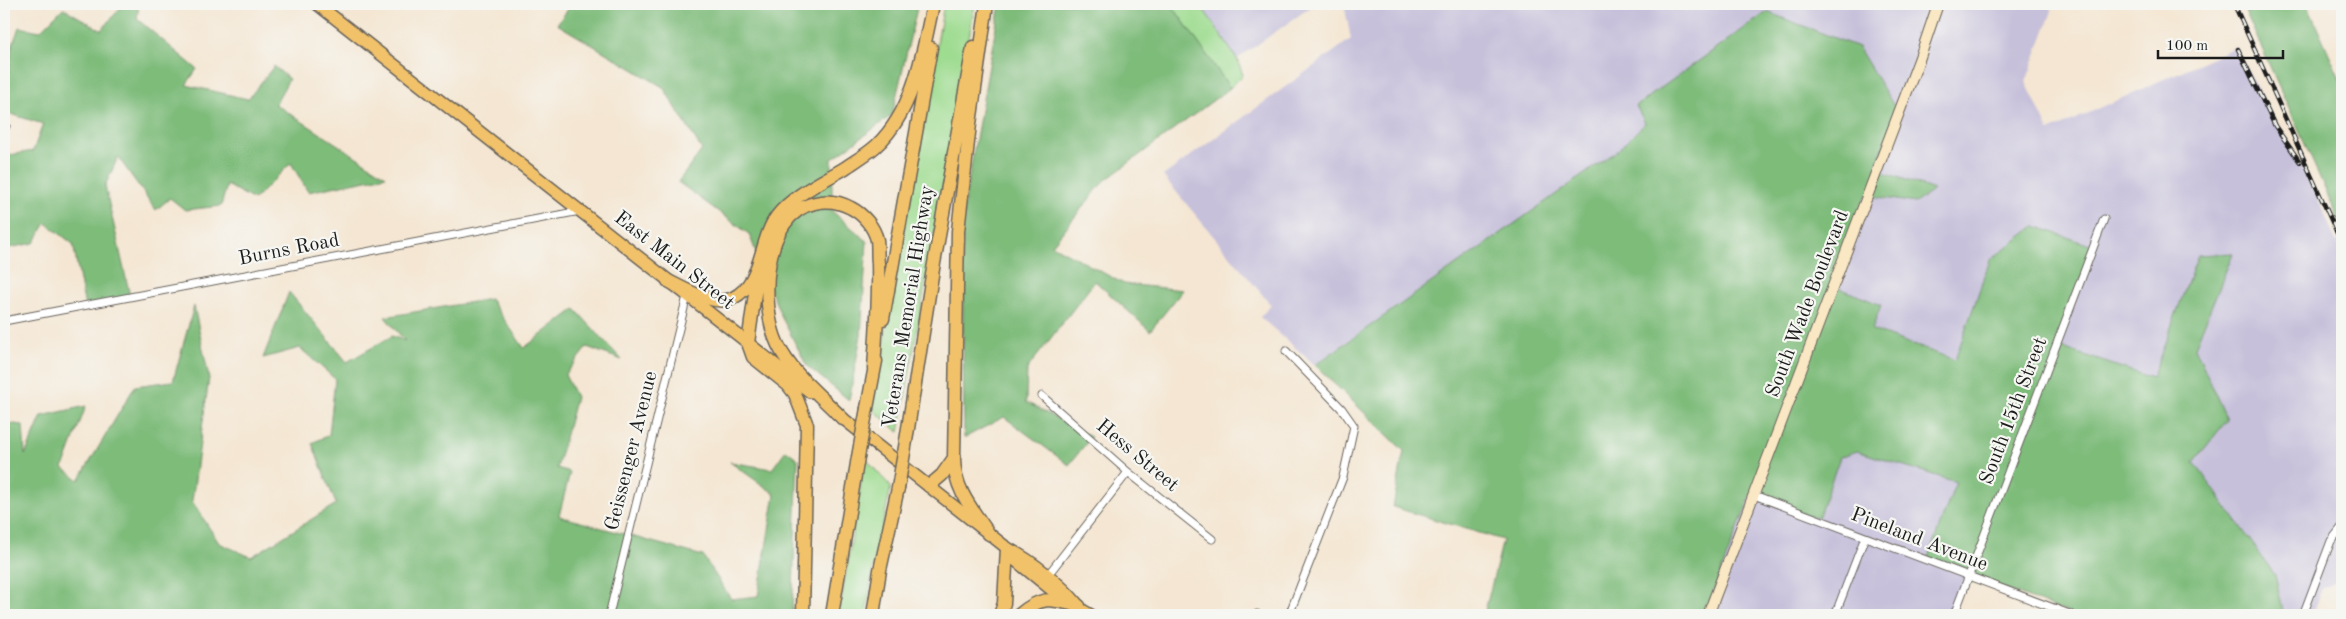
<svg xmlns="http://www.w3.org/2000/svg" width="2346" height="619" viewBox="0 0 2346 619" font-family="'Old Standard TT',serif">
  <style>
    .industrial { fill: #c6c0da }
    .green { fill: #9edc90; stroke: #5d7c56 }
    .forest { fill: #7ebc7a; stroke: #4d6c4b }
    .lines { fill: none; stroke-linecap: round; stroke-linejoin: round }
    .minor-casing { stroke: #68635c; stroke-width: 9 }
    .secondary-casing { stroke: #68635c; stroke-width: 12 }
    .primary-casing { stroke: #68635c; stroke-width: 14 }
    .trunk-casing { stroke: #68635c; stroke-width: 14 }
    .motorway-casing { stroke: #68635c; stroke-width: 15 }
    .minor { stroke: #fff; stroke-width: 7 }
    .secondary { stroke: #fae7c3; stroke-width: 10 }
    .primary { stroke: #f2c26a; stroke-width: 11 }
    .trunk { stroke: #f2c26a; stroke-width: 11 }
    .motorway { stroke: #f2c26a; stroke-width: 12 }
    .rail-casing { stroke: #1c1c1c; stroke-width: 4.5 }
    .rail { stroke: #f6f6f2; stroke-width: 2.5; stroke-dasharray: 8; stroke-linecap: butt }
    .motorway-bridge-casing { stroke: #68635c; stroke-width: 15; stroke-linecap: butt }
    .motorway-bridge { stroke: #f2c26a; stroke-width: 12 }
    .labels { text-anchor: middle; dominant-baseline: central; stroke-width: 4.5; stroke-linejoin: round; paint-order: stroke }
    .street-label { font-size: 20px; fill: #1c1c1c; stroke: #f6f6f2 }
  </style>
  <rect width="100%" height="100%" fill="#f6f6f2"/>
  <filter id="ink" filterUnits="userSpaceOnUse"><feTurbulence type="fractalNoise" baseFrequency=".02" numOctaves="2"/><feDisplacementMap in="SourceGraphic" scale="10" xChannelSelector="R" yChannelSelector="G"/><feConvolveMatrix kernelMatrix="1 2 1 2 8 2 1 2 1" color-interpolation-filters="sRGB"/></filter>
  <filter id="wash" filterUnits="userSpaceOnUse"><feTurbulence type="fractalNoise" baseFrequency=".0096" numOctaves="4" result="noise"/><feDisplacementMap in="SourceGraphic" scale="20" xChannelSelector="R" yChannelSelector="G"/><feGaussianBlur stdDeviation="1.12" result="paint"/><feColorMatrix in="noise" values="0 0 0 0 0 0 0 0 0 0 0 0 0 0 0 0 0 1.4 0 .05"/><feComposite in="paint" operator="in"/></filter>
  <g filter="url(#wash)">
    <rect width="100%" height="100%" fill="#f4e6d2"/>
    <path class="industrial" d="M 1200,4 L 1315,4 L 1237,59 Z
      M 1344,4 L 2049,4 L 2052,11 L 2026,82 L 2049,131 L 2235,47 L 2318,199 L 2342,255 L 2342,579 L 2322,589 L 2311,615 L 2284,615 L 2275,575 L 2194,462 L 2227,420 L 2195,347 L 2233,253 L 2198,255 L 2152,378 L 2057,346 L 1990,260 L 1955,360 L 1872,330 L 1832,285 L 1866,195 L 1915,203 L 1934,190 L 1875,169 L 1858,47 L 1767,12 L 1636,106 L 1645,123 L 1617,151 L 1315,365 L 1260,317 L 1271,305 L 1163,176 L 1351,39 Z
      M 1857,451 L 1956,482 L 1928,560 L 1967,575 L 1952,615 L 1704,615 L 1751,495 L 1818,518 L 1840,457 Z"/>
    <path class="green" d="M 944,4 L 975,4 L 899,432 L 872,409 Z
      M 1171,4 L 1200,4 L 1237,59 L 1243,75 L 1230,88 Z
      M 865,458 L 891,487 L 873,568 L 866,615 L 839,615 Z"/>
    <path class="forest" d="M 124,4 L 139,4 L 137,19 L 197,69 L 186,85 L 248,99 L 274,66 L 289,79 L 275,104 L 386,176 L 308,192 L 291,163 L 254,200 L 227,185 L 221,206 L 185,210 L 170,198 L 156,210 L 118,157 L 105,186 L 130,296 L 85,307 L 73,244 L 46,223 L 34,243 L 4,249 L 4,156 L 33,151 L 43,124 L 4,112 L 12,47 L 19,27 L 40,31 L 63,8 L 101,30 Z
      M 572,4 L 918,4 L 892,115 L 832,159 L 832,211 L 867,241 L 861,335 L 849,400 L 807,366 L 781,316 L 749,234 L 678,182 L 702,150 L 663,87 L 557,24 Z
      M 1000,4 L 1171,4 L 1230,88 L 1103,182 L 1052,245 L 1124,284 L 1183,290 L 1150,331 L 1095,281 L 1027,369 L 1026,402 L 1091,437 L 1069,465 L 1004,417 L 964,438 L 962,217 Z
      M 2242,4 L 2307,4 L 2342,83 L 2342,227 Z
      M 1767,12 L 1858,47 L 1897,111 L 1875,169 L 1934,190 L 1915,203 L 1866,195 L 1832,285 L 1881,305 L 1872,330 L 1955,360 L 1990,260 L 2035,226 L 2093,246 L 2057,346 L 2152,378 L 2198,255 L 2233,253 L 2195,347 L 2227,420 L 2194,462 L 2275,575 L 2284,615 L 2074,615 L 1927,560 L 1956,482 L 1857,451 L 1840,457 L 1818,518 L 1751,495 L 1704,615 L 1484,615 L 1503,540 L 1393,507 L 1404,451 L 1315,365 L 1617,151 L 1645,123 L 1636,106 Z
      M 289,292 L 347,362 L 392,336 L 405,341 L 385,317 L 490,299 L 524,348 L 575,309 L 622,360 L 587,347 L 565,375 L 576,397 L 557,468 L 570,472 L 559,516 L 703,556 L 731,599 L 758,596 L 775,494 L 730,462 L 772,469 L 786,450 L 798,459 L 792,615 L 4,615 L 4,423 L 23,425 L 25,455 L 42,416 L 86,406 L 63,468 L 79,480 L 135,386 L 173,381 L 194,306 L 209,378 L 192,501 L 219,543 L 251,557 L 336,504 L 312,443 L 329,435 L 335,379 L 300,348 L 263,358 Z"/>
  </g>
  <g filter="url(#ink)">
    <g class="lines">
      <g class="minor-casing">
        <path id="minor" d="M 4,127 L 6,126
          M 4,321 L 580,211
          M 1286,351 L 1342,409 L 1354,426 L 1343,477 L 1289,615
          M 1042,396 L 1128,472 L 1212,539
          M 1754,495 L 2072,615
          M 1047,576 L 1128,472
          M 609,615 L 687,296
          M 1256,615 L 1257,614
          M 1835,615 L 1865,537
          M 1954,615 L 2104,219
          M 2303,615 L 2331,541 L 2342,527"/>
      </g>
      <g class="secondary-casing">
        <path id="secondary" d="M 1708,615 L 1919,60 L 1938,4"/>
      </g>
      <g class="primary-casing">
        <path id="primary" d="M 317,4 L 748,343"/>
      </g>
      <g class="trunk-casing">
        <path id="trunk" d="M 748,343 L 810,392
          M 836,413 L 1007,548 C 1033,561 1061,584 1079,606
          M 1015,560 L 1063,599 L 1091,615"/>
      </g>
      <g class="motorway-casing">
        <path id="motorway" d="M 758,272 L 748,343 L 753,357 L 788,385 L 795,394 L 807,425 L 803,615
          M 668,281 C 685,289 713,307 733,298 C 763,283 759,240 777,216 C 793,195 822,182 845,168 C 855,161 866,155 876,146 C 914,111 923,52 933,4
          M 883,319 L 931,48
          M 867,408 L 876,361
          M 843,419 C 821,396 792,374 778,345 C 759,306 762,214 815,203 C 827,200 840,202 851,208 C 863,214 874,227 877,240 C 878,247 877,255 878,263 C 879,298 876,334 874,369
          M 906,441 L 933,269 L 973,47
          M 954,458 C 954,489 972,509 989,534
          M 929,486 L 942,475 L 954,458 L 958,231 L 970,124 L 987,4
          M 832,615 L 858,457
          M 873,615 L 880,570 L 898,488
          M 1000,615 L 1004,603 L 1007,548
          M 1019,615 C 1042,595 1050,599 1079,606"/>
      </g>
      <use href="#minor" class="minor"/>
      <use href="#secondary" class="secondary"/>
      <use href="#primary" class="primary"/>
      <use href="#trunk" class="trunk"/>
      <use href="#motorway" class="motorway"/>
      <g class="rail-casing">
        <path id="rail" d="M 2234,4 L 2342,244
          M 2238,49 L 2275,126 L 2300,162"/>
      </g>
      <use href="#rail" class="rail"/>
      <g class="motorway-bridge-casing">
        <path id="motorway-bridge" d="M 858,457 L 867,408
          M 898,488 L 906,441"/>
      </g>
      <use href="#motorway-bridge" class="motorway-bridge"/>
    </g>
  </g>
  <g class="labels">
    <g class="street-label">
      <text transform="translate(289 250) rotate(-11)">Burns Road</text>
      <text transform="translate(674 261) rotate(38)">East Main Street</text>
      <text transform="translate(1808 304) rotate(-69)">South Wade Boulevard</text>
      <text transform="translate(909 307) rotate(-81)">Veterans Memorial Highway</text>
      <text transform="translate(2014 411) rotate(-69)">South 15th Street</text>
      <text transform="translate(632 451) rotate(-76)">Geissenger Avenue</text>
      <text transform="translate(1137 456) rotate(40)">Hess Street</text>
      <text transform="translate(1919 540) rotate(21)">Pineland Avenue</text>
    </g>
  </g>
  <rect width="2346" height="619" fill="none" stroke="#f6f6f2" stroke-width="20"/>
  <path d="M2158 50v8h125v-8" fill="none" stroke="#1c1c1c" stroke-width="2.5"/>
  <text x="2166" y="50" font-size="15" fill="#1c1c1c" stroke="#f6f6f2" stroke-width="4" paint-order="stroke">100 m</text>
</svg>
